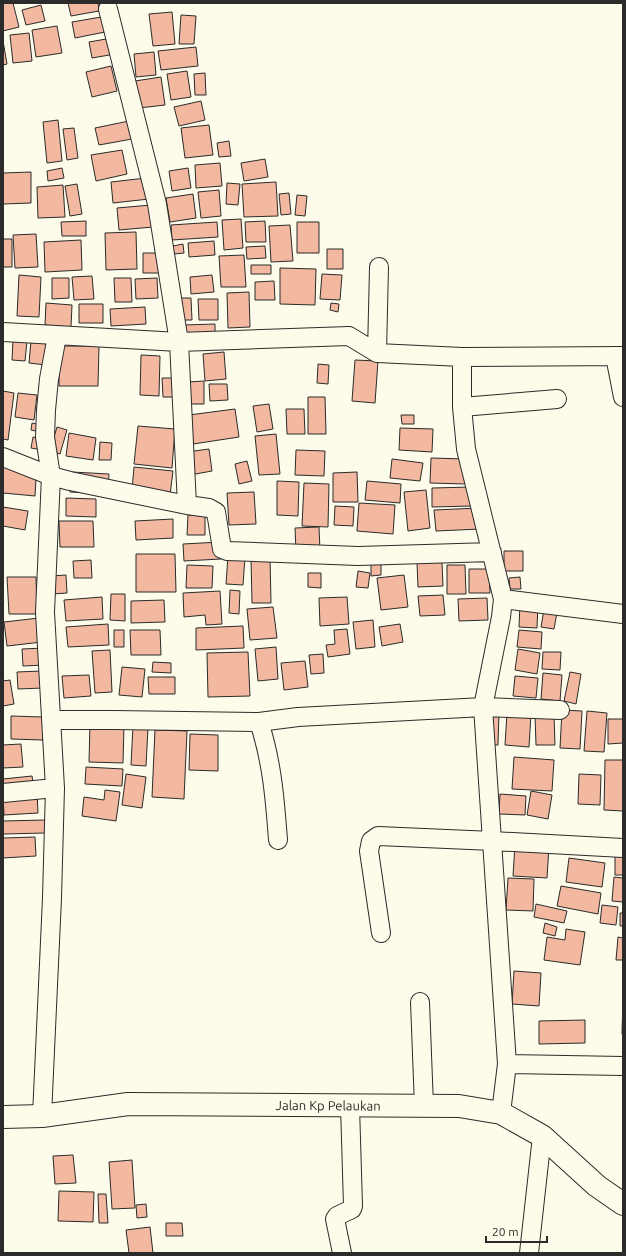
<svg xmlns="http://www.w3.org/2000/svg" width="626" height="1256" viewBox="0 0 626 1256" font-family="Ubuntu,sans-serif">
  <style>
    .building { fill: #f2b8a0; stroke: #2b2b2b }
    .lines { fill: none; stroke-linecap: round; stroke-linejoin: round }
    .minor-casing { stroke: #2b2b2b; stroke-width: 20 }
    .tertiary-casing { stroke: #2b2b2b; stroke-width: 24 }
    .minor { stroke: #fdfbea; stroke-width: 18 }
    .tertiary { stroke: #fdfbea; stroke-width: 22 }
    .labels { text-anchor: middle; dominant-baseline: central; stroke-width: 3; stroke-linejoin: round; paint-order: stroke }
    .street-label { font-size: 13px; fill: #2b2b2b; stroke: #fdfbea }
  </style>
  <rect width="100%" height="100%" fill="#fdfbea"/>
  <path class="building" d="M 3,3 L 13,3 L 19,27 L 3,31 Z
    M 68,3 L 98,3 L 99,11 L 71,16 Z
    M 41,5 L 45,21 L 26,25 L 22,10 Z
    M 172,12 L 175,44 L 153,46 L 149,14 Z
    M 181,15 L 196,16 L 194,44 L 179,44 Z
    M 107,16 L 110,31 L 75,38 L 72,22 Z
    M 57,26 L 62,53 L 36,57 L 32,30 Z
    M 29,33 L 32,61 L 13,63 L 10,35 Z
    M 112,38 L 115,54 L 92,58 L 89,42 Z
    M 3,41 L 7,64 L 3,65 Z
    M 196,47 L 198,66 L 161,70 L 158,51 Z
    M 154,52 L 156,75 L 136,77 L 134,54 Z
    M 111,66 L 117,91 L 92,97 L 86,72 Z
    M 187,71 L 191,97 L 171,100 L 167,74 Z
    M 205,73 L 206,95 L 195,95 L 194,74 Z
    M 161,77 L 165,105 L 139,108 L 135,81 Z
    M 201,101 L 205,120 L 179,126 L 174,107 Z
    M 58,120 L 62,161 L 47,163 L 43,122 Z
    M 129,121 L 132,139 L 99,145 L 95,128 Z
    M 209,125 L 213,155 L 185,158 L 181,128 Z
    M 74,128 L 78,158 L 67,160 L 63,129 Z
    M 229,141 L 231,156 L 219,157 L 217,143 Z
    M 122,150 L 127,174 L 96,181 L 91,155 Z
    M 265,159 L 268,177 L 244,181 L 241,163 Z
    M 220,163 L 222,186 L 196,188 L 195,165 Z
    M 62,168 L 64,178 L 48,181 L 47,171 Z
    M 188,168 L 191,188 L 172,191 L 169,171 Z
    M 31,172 L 31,203 L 3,204 L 3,173 Z
    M 146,178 L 149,199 L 113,203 L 111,182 Z
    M 276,182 L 278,216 L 244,217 L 242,184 Z
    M 227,183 L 240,184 L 238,205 L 226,204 Z
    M 77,184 L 82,214 L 70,216 L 65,186 Z
    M 63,185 L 65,217 L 38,218 L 37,187 Z
    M 219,190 L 221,216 L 201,218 L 198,192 Z
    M 289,193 L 291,214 L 281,215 L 279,194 Z
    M 193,194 L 196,218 L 170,222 L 166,198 Z
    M 297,195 L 307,196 L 305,216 L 295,215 Z
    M 151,205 L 153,227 L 119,230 L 117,208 Z
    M 241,219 L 243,248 L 224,250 L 222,220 Z
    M 86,221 L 86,236 L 62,236 L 61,222 Z
    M 265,221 L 266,242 L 246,242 L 245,222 Z
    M 217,222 L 218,237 L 172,240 L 171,225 Z
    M 297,222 L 319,222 L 319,253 L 297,253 Z
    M 290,225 L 293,261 L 271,262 L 269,226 Z
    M 136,232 L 137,269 L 106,270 L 105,233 Z
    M 36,234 L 38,267 L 15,268 L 13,235 Z
    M 3,239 L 12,239 L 12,267 L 3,267 Z
    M 81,240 L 82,270 L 45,272 L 44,242 Z
    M 214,241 L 215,255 L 189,257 L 188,243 Z
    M 183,244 L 184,253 L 174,254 L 173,246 Z
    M 265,246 L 266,258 L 247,259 L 246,247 Z
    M 327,249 L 343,249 L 343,269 L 327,269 Z
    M 143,253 L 162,253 L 162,273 L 143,273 Z
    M 244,255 L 246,287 L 221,287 L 219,256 Z
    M 251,265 L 271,265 L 271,274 L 251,274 Z
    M 280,268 L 316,269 L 315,305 L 280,304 Z
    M 322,274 L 342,275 L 340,300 L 320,299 Z
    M 19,275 L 41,277 L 39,317 L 17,316 Z
    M 212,275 L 214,292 L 191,294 L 190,277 Z
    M 92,276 L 94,299 L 74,300 L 72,277 Z
    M 52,278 L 69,278 L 69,298 L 52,299 Z
    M 114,278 L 131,278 L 132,302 L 115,302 Z
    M 157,278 L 158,298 L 136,299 L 135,279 Z
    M 274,281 L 275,300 L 255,300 L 255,282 Z
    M 249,292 L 250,327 L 228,328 L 227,293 Z
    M 178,298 L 191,298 L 192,320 L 179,320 Z
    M 198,299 L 218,299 L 218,320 L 199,320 Z
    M 46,303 L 72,305 L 71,327 L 45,325 Z
    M 331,303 L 339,304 L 338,312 L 330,310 Z
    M 79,304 L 103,304 L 103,323 L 79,323 Z
    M 145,307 L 146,324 L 111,326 L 110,309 Z
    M 215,324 L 215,334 L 183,335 L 183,325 Z
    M 13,340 L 27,341 L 25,361 L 12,360 Z
    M 31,341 L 48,343 L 46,365 L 29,363 Z
    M 59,346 L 99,346 L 98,386 L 59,386 Z
    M 224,352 L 226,379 L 205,381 L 203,354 Z
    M 141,355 L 160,356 L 159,396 L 140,395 Z
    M 355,360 L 378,361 L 375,403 L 352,401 Z
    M 318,364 L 329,365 L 328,384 L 317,383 Z
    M 162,378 L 175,378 L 175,397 L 163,397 Z
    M 204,381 L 204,404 L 189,404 L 188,382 Z
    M 209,384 L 227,384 L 228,400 L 210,401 Z
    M 3,391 L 14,393 L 8,440 L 3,439 Z
    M 18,393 L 37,395 L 34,420 L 15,417 Z
    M 308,397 L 325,397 L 326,434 L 308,434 Z
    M 269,404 L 273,429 L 257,432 L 253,406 Z
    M 235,409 L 239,437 L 193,444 L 189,415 Z
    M 286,409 L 304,409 L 305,434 L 287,434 Z
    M 401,415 L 414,415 L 414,424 L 402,424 Z
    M 32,423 L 42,425 L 41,432 L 31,430 Z
    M 138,426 L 175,429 L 172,468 L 134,464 Z
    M 57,427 L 67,430 L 60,454 L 50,451 Z
    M 400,428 L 433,429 L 432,452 L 399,450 Z
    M 69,433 L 96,438 L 93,460 L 66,456 Z
    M 276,434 L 280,474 L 259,475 L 255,436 Z
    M 33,437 L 44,439 L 42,450 L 31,448 Z
    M 100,442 L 112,443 L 111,460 L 99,460 Z
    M 209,449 L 212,471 L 190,475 L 187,452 Z
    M 296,450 L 325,451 L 324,476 L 295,475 Z
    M 3,458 L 37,461 L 35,496 L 3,493 Z
    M 431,458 L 466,459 L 466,484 L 430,483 Z
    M 392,459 L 423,463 L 420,481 L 390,478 Z
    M 247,461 L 252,481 L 239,484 L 235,464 Z
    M 134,467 L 173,471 L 170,495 L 132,490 Z
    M 72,472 L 109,474 L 108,494 L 70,492 Z
    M 357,472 L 358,502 L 333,502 L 333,473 Z
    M 277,481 L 299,482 L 298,516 L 277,515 Z
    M 367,481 L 401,484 L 400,503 L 365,500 Z
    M 304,483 L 329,484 L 328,527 L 302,526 Z
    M 472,487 L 472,506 L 432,507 L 432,488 Z
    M 426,490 L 430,528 L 408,531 L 404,492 Z
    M 254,492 L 256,524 L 229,525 L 227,493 Z
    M 66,498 L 96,499 L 96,517 L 66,516 Z
    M 359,503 L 395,505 L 393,534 L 357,531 Z
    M 335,506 L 354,507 L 353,526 L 334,525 Z
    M 3,507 L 28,511 L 25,530 L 3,526 Z
    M 479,508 L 480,529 L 436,531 L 434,510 Z
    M 188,515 L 205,516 L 205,535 L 187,535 Z
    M 173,519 L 173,538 L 136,540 L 135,521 Z
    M 59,521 L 93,521 L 94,547 L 60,547 Z
    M 319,527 L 320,551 L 296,552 L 295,528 Z
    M 220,542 L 221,559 L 184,561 L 183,544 Z
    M 504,551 L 523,551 L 523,571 L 504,571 Z
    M 136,554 L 175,554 L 176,592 L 136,592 Z
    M 228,556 L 245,557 L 243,585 L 226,584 Z
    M 270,557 L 271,603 L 252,603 L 251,558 Z
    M 371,557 L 381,557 L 381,575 L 371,576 Z
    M 91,560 L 92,578 L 74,578 L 73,561 Z
    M 442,562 L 443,586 L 418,587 L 417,563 Z
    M 187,565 L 213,566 L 212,588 L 186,588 Z
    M 447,565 L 465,565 L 466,594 L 447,594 Z
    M 469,569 L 489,569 L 490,593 L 469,593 Z
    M 358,571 L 370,573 L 368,588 L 356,587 Z
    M 308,573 L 321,573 L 321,588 L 308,587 Z
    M 66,575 L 67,593 L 52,594 L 51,576 Z
    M 404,575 L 408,607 L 381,610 L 377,578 Z
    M 7,577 L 36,577 L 37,614 L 9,614 Z
    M 520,577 L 521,589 L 510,589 L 509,578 Z
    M 230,590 L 240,591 L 239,614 L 229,613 Z
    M 220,591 L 222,624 L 206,625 L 205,615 L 184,617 L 183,593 Z
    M 111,594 L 125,594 L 125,621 L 110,620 Z
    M 443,595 L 445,615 L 420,616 L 418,596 Z
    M 102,597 L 103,619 L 66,621 L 64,600 Z
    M 347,597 L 349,624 L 320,626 L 319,598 Z
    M 487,598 L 488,620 L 459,621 L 458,599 Z
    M 164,600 L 165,622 L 131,623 L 131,601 Z
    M 520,603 L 538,603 L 537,628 L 519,627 Z
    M 545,604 L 558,607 L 554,629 L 541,627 Z
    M 273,607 L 277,638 L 250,640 L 247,609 Z
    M 39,618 L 42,642 L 7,646 L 4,622 Z
    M 373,620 L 375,647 L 356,649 L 353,622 Z
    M 108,624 L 109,645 L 68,647 L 66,627 Z
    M 400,624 L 403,642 L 382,646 L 379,627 Z
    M 243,626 L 244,648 L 196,650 L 196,628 Z
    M 347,629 L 350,654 L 328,657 L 326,645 L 335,644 L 334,630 Z
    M 114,630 L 124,630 L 124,647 L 114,647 Z
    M 130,630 L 160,630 L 161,655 L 131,655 Z
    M 519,630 L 542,632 L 541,649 L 517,647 Z
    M 276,647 L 278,679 L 258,681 L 255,649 Z
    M 44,648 L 45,665 L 23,666 L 22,649 Z
    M 518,649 L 540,653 L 537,674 L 515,670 Z
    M 110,650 L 112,692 L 95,693 L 92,651 Z
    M 248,652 L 250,696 L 208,697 L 207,653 Z
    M 543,652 L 561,652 L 560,670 L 542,669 Z
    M 323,654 L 324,673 L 311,674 L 309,655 Z
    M 305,661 L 308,687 L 284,690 L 281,663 Z
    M 153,662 L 171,663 L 171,673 L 152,672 Z
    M 122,667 L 145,669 L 142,697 L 119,695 Z
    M 42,671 L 43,688 L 18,689 L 17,672 Z
    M 570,672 L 581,674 L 576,704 L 564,701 Z
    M 543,673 L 562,675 L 560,701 L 541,699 Z
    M 89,675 L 91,696 L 64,698 L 62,676 Z
    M 515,676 L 538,678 L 536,698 L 513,696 Z
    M 148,677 L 175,677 L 175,694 L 149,694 Z
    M 10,680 L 14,704 L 3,706 L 3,681 Z
    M 562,710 L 582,711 L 580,749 L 560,748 Z
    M 587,711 L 607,713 L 604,752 L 584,751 Z
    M 489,712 L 499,712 L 498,745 L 489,745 Z
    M 507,713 L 531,714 L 529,747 L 505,745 Z
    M 535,715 L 554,715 L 555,745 L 536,745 Z
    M 11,716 L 43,717 L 43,740 L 11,739 Z
    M 608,719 L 623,719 L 623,743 L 608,744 Z
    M 90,724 L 124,724 L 123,763 L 89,762 Z
    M 133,726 L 148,727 L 146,766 L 131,765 Z
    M 155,730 L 187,731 L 184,799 L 152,797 Z
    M 190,734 L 218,735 L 218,771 L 189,770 Z
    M 21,744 L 23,767 L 3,768 L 3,745 Z
    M 514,757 L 554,760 L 552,791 L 512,789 Z
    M 605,760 L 623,760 L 623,811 L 604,810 Z
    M 86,767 L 123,769 L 122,786 L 85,784 Z
    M 126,774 L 146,777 L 142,808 L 122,805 Z
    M 579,774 L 601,775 L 600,805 L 578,804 Z
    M 32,776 L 34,788 L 4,790 L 3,779 Z
    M 105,790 L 120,792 L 116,821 L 82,816 L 84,797 L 104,800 Z
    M 531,791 L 552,795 L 548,819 L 527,815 Z
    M 37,792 L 38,813 L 4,815 L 3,794 Z
    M 500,794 L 526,796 L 525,815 L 499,814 Z
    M 45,820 L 45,833 L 3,834 L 3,821 Z
    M 35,837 L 36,856 L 3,858 L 3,838 Z
    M 515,844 L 549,846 L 547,878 L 513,876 Z
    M 615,852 L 623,852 L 623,875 L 615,875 Z
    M 569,858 L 605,863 L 602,887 L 566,882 Z
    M 614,877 L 623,878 L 623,902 L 612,901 Z
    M 508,878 L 534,879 L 533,911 L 506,910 Z
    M 561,886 L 601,893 L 598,914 L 557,906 Z
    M 536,904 L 567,911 L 564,923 L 534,917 Z
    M 602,905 L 618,907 L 616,925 L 600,923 Z
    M 620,913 L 623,913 L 623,926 L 620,926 Z
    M 545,923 L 557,927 L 555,936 L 543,933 Z
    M 566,929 L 585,932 L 580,965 L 544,960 L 547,937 L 565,940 Z
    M 618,937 L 623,938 L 623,960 L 616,960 Z
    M 514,971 L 541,973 L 539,1006 L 512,1004 Z
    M 623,999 L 623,1034 L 622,1034 Z
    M 585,1020 L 585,1043 L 539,1044 L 539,1021 Z
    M 73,1155 L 76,1183 L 55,1184 L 53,1156 Z
    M 132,1160 L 135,1208 L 112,1209 L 109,1162 Z
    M 59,1191 L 94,1192 L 93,1222 L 58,1221 Z
    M 98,1194 L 106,1194 L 108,1223 L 99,1223 Z
    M 146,1204 L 147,1217 L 137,1218 L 136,1205 Z
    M 166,1223 L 182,1223 L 183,1236 L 166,1236 Z
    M 150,1227 L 153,1253 L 129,1253 L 126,1230 Z"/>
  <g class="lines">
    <g class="minor-casing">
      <path id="minor" d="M 108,9 L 157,204 L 179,342 L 187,505
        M 3,332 L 179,342 L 349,336 L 377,353 L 462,357 L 623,356
        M 377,353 L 379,267
        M 615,356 L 623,397
        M 462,357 L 462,407 L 466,449 L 503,599 L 501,617 L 483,707 L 507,1064 L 501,1113
        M 462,407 L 557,399
        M 3,457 L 51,476 L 70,481 L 187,505 L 209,508 L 216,512 L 222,549 L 227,551 L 358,556 L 492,552
        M 503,599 L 623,614
        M 51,720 L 114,720 L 259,722 L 298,717 L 483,707 L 560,710
        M 259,722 C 272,761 275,800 278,840
        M 3,793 L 55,788
        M 381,933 L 369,851 L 371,841 L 378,836 L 493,841 L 623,848
        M 420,1002 L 424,1106
        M 507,1064 L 623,1066
        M 42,1116 L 52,898 L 55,788 L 45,612 L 51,476 L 45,437 L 46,410 L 49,379 L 57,336
        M 342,1253 L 335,1219 L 337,1216 L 352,1209 L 353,1206 L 350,1106
        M 529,1253 L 542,1136"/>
    </g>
    <g class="tertiary-casing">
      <g id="tertiary">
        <path id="s1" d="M 3,1117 L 42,1116 L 128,1104 L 459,1106 L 501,1113 L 542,1136 L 597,1186 L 623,1204"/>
      </g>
    </g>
    <use href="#minor" class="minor"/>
    <use href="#tertiary" class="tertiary"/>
  </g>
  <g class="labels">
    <g class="street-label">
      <text stroke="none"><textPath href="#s1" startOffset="326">Jalan Kp Pelaukan</textPath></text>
    </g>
  </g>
  <rect width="626" height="1256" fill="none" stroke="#2b2b2b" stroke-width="8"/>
  <path d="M486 1236v6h61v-6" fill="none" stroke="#2b2b2b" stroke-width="2"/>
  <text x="492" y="1236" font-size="12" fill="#2b2b2b" stroke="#fdfbea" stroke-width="3" paint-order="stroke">20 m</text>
</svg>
